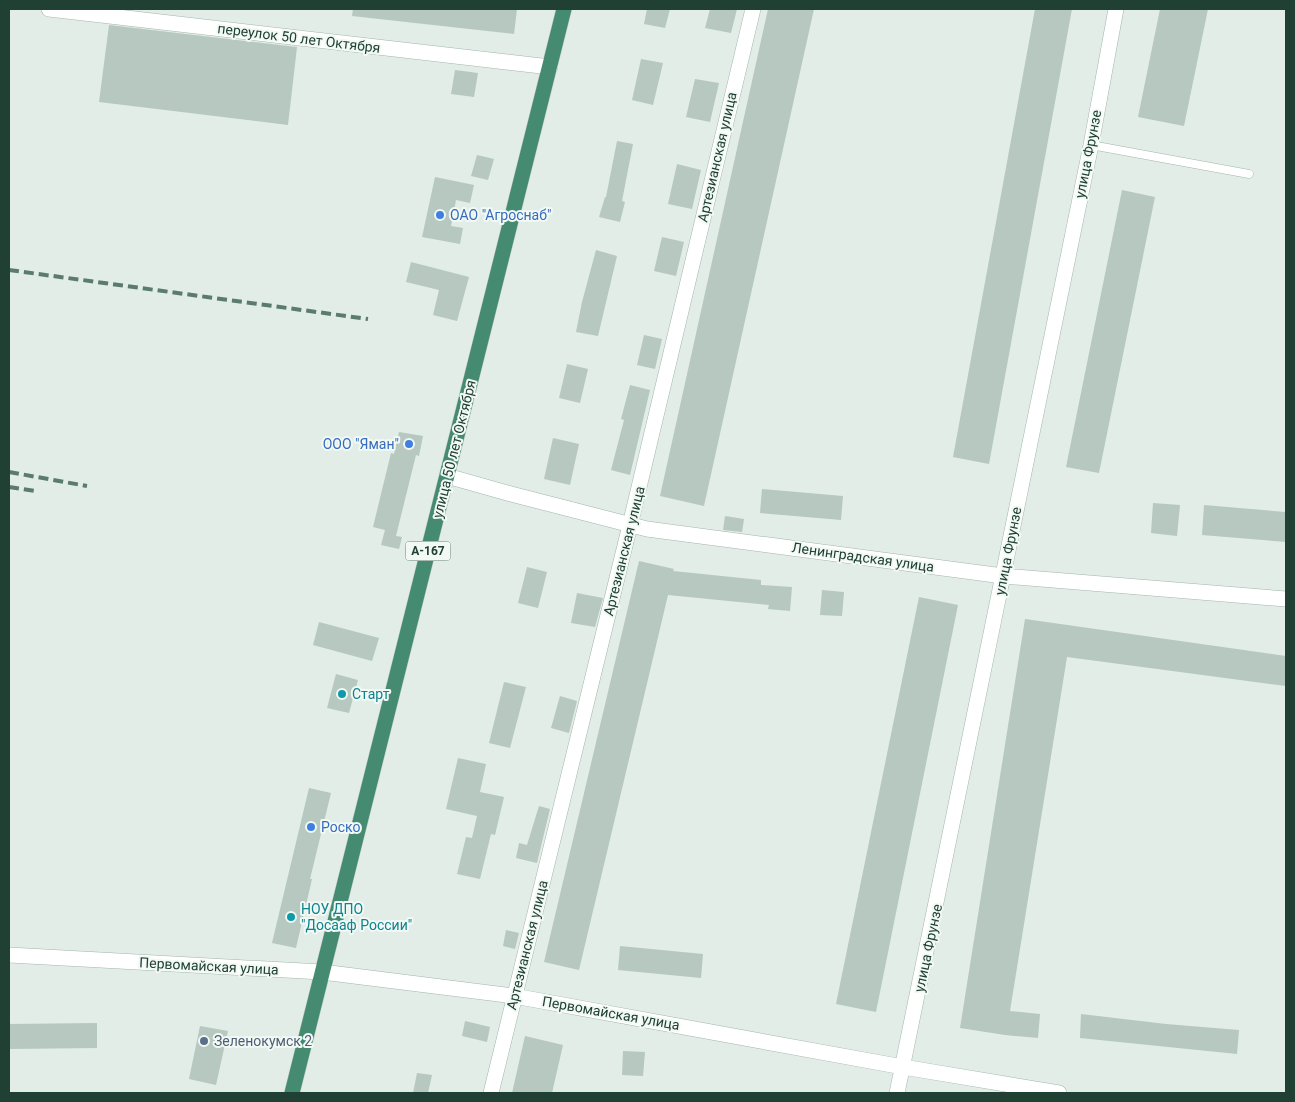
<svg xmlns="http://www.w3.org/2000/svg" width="1295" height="1102" viewBox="0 0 1295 1102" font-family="Roboto,sans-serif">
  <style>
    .building { fill: #b6c8bf }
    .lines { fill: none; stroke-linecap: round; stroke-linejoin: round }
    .service-casing { stroke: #a3b6ad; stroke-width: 9 }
    .minor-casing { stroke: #a3b6ad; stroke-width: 16 }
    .trunk-casing { stroke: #c0cac6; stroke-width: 16 }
    .service { stroke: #fff; stroke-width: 8 }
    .minor { stroke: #fff; stroke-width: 15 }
    .trunk { stroke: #448b72; stroke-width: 15 }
    .rail { stroke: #5a7b6e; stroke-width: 4; stroke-dasharray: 10 5; stroke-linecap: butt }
    .shop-dot { fill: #3f7fe0; stroke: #f2f9f5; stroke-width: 2 }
    .culture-dot { fill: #0f9aa8; stroke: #f2f9f5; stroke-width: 2 }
    .service-dot { fill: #5c6f8a; stroke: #f2f9f5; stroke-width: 2 }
    .labels { text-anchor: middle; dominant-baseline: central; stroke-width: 4; stroke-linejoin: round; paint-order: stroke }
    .shield { fill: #f2f9f5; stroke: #5e786d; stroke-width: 1 }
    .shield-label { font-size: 12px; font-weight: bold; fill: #1f4033 }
    .street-label { font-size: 14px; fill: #1f4033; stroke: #f2f9f5 }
    .shop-label { font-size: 14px; fill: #366cbe; stroke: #f2f9f5; text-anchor: start }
    .culture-label { font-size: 14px; fill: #0d838f; stroke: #f2f9f5; text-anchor: start }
    .service-label { font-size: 14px; fill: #4e5e75; stroke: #f2f9f5; text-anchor: start }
  </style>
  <rect width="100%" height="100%" fill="#e1ede6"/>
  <path class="building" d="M 353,9 L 517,9 L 514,34 L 352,16 Z
    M 647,9 L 670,9 L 665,28 L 644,24 Z
    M 710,9 L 737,9 L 731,33 L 705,28 Z
    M 768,9 L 814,9 L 704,506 L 660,496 Z
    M 1035,9 L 1072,9 L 989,464 L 953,457 Z
    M 1160,9 L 1208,9 L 1184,126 L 1138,117 Z
    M 109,25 L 297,47 L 288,125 L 99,102 Z
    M 641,59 L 663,63 L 653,105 L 632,100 Z
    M 455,70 L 478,73 L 474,97 L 451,94 Z
    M 695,79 L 719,83 L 710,122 L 686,117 Z
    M 617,141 L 633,144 L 622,201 L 625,202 L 620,222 L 599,217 L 605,197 L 606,197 Z
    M 477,155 L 494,159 L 488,180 L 471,176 Z
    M 677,164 L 701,170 L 692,209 L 668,204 Z
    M 435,177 L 474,185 L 470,203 L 456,200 L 451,226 L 463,228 L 460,244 L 422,237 Z
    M 1122,190 L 1155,197 L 1099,473 L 1066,467 Z
    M 662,237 L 684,242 L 676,276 L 654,271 Z
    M 596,250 L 617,256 L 598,336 L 576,332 L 582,302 Z
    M 411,262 L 469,277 L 457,321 L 433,315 L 439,290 L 406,282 Z
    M 644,335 L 662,339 L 655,369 L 637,365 Z
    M 567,364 L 588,369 L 580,403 L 559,398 Z
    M 630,385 L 650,390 L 630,475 L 611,470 L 624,420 L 621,419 Z
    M 399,432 L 423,436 L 419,456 L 416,455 L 396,536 L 402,537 L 399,549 L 381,545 L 385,530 L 373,527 L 391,453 L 394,454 Z
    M 553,438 L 579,444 L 570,485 L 544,479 Z
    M 762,489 L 843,496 L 841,520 L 760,513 Z
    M 1153,503 L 1180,505 L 1177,536 L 1151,533 Z
    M 1204,505 L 1286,512 L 1286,542 L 1202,535 Z
    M 725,516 L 744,519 L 742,532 L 723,530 Z
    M 639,561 L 674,569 L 673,571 L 761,580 L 761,585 L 792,587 L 790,611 L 768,609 L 769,605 L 668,595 L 579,970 L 544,962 Z
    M 527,567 L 547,572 L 538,608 L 518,603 Z
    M 822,590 L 844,592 L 842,616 L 820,615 Z
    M 577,593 L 603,598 L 595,627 L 571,623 Z
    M 919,597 L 958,605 L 876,1012 L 836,1004 Z
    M 1025,619 L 1286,656 L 1286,686 L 1067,657 L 1010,1011 L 1040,1014 L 1038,1038 L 1005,1035 L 960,1028 Z
    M 319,622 L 379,638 L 372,661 L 313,645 Z
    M 336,674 L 358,680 L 349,713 L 327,708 Z
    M 504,682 L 526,687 L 510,748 L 489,743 Z
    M 560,696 L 577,701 L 569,733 L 551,728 Z
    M 458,758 L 486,764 L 480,792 L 504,797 L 495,835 L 491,834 L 480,879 L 457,874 L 466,837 L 472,838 L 477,816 L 446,809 Z
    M 309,788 L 331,793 L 310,879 L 312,879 L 296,948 L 272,943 Z
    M 539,806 L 550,809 L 537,863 L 516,858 L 519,843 L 527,845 Z
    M 506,930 L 519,933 L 515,949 L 503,946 Z
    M 620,946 L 703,954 L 701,978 L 618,970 Z
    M 1081,1014 L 1166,1024 L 1239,1030 L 1237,1054 L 1080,1038 Z
    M 465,1021 L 490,1027 L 487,1042 L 462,1036 Z
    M 97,1023 L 97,1048 L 9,1049 L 9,1024 Z
    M 200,1026 L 228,1031 L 216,1085 L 189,1079 Z
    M 525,1036 L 563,1045 L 552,1093 L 512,1093 Z
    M 623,1051 L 645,1052 L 643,1076 L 622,1075 Z
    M 417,1073 L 432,1075 L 428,1093 L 413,1093 Z"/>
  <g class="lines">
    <g class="service-casing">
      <path id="service" d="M 1091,145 L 1249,174"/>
    </g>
    <g class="minor-casing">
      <path id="minor" d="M 49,9 L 550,67
        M 447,476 L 511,494 L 647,529 L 1003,576 L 1286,599
        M 9,955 L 322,972 L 514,996 L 903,1067 L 1059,1093
        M 491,1093 L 630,525 L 753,9
        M 897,1093 L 1091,145 L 1116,9"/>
    </g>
    <g class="trunk-casing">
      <path id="trunk" d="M 292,1093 L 564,9"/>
    </g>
    <use href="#service" class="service"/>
    <use href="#minor" class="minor"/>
    <use href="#trunk" class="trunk"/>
    <path class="rail" d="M 9,270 L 368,319
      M 9,472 L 87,486
      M 9,487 L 36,491"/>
  </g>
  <g class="shop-dot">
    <circle cx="440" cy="215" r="5"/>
    <circle cx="409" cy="444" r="5"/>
    <circle cx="311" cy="827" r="5"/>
  </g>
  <g class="culture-dot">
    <circle cx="342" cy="694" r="5"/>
    <circle cx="291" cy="917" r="5"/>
  </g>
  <circle class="service-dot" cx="204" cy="1041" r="5"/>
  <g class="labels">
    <rect class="shield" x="405.5" y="541.5" width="45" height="19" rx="4"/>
    <g class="shield-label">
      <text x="428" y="551">А-167</text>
    </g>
    <g class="street-label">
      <text transform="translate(299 38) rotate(7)">переулок 50 лет Октября</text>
      <text transform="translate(1088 154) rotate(-79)">улица Фрунзе</text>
      <text transform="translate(717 157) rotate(-77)">Артезианская улица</text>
      <text transform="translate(454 449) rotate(-76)">улица 50 лет Октября</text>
      <text transform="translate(624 551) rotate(-76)">Артезианская улица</text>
      <text transform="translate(1008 551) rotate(-79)">улица Фрунзе</text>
      <text transform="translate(863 557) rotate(8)">Ленинградская улица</text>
      <text transform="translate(527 945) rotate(-76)">Артезианская улица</text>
      <text transform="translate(928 948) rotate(-78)">улица Фрунзе</text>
      <text transform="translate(209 966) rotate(3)">Первомайская улица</text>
      <text transform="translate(611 1013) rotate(10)">Первомайская улица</text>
    </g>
    <g class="shop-label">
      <text x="450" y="215">ОАО "Агроснаб"</text>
      <text x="399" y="444" text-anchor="end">ООО "Яман"</text>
      <text x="321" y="827">Роско</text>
    </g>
    <g class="culture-label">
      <text x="352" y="694">Старт</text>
      <text x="301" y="909">НОУ ДПО<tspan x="301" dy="16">"Досааф России"</tspan></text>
    </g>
    <g class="service-label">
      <text x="214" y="1041">Зеленокумск 2</text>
    </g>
  </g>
  <rect width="1295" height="1102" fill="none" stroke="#1f4033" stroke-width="20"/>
</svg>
